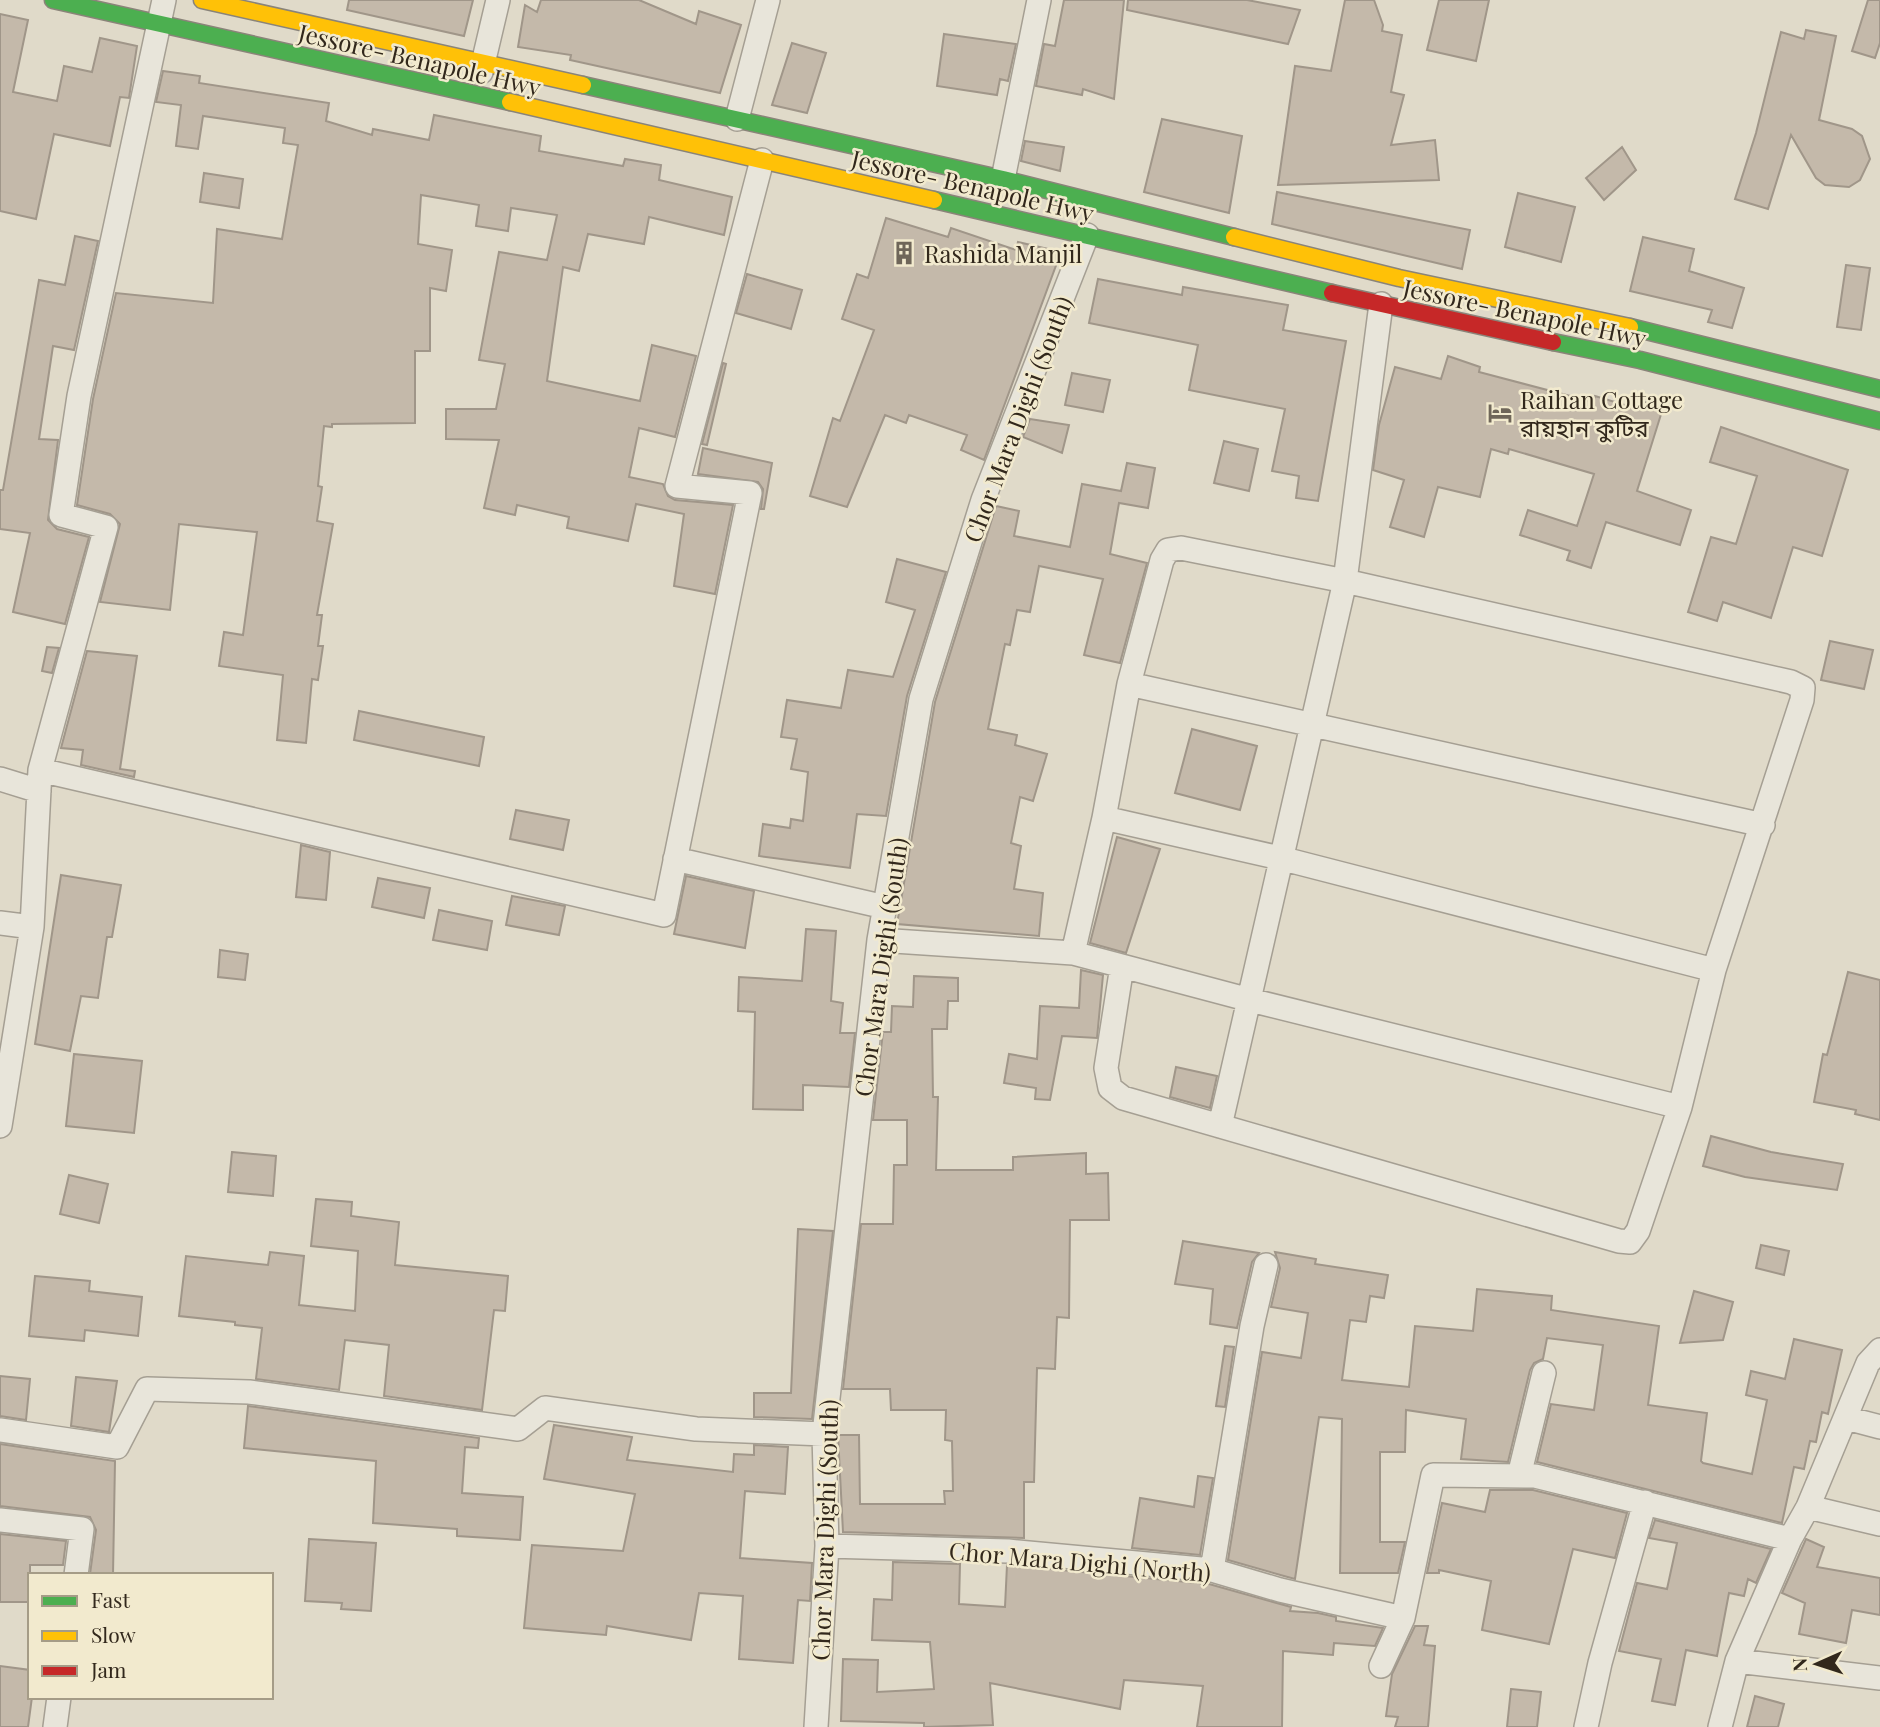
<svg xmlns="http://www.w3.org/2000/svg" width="1880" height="1727" viewBox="0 0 1880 1727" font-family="'Playfair Display','Noto Sans Bengali',serif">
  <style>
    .building { fill: #c4b9aa; stroke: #a09689; stroke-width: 2 }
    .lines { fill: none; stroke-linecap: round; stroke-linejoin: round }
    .street-casing { stroke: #a59f93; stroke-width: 26 }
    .fast-casing { stroke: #8a8479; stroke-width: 19 }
    .slow-casing { stroke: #8a8479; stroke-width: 19 }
    .jam-casing { stroke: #8a8479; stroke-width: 19 }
    .street { stroke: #e8e5da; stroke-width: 23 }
    .fast { stroke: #4caf50; stroke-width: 16 }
    .slow { stroke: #ffc107; stroke-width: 16 }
    .jam { stroke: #c62828; stroke-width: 16 }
    .labels { text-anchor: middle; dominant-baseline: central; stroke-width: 5; stroke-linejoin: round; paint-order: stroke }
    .street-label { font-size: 24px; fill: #32281c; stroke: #f2eace }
    .poi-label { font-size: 24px; fill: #32281c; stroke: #f2eace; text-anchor: start }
  </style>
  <rect width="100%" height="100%" fill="#e0dac9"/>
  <path class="building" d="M 349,0 L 473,0 L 464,36 L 347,10 Z
    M 541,0 L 639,0 L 696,24 L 699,11 L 741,25 L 720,93 L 570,60 L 571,55 L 518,47 L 525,5 L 537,12 Z
    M 1064,0 L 1124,0 L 1114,99 L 1083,89 L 1082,95 L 1036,86 L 1044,44 L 1055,46 Z
    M 1128,0 L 1247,0 L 1300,10 L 1288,44 L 1127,10 Z
    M 1345,0 L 1374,0 L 1383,25 L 1382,31 L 1402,35 L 1391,92 L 1404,95 L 1391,145 L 1435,140 L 1439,180 L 1278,185 L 1295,66 L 1331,71 Z
    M 1439,0 L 1489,0 L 1476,61 L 1427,50 Z
    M 1868,0 L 1880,0 L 1880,43 L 1875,58 L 1852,51 Z
    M 0,14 L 28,20 L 13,92 L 57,101 L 64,66 L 92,72 L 100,38 L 137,46 L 129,98 L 120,97 L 110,146 L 54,134 L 36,219 L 0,211 Z
    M 1806,30 L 1836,36 L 1819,120 L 1852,129 L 1862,136 L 1870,159 L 1860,180 L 1849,187 L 1825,185 L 1816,178 L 1791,135 L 1768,209 L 1735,199 L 1756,133 L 1781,32 L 1804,39 Z
    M 944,34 L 1016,44 L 1008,81 L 1000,79 L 997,95 L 937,86 Z
    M 792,43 L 826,53 L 807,113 L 772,105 Z
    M 163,71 L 200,76 L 199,83 L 329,103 L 326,121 L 372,135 L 373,129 L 429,140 L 434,115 L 541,136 L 539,151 L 623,166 L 625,159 L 661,165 L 659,180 L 732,197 L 724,235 L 649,217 L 644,244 L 588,234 L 579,271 L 563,267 L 547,381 L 640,401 L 652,345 L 696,356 L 675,437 L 639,428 L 629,477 L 663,484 L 668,496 L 675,500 L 733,505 L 715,594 L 674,586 L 684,514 L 636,504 L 628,541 L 567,528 L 569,517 L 517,505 L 515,515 L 484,508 L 499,440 L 446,439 L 446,409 L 496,409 L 505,364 L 479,360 L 499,252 L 547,260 L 557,215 L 511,208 L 508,231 L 476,226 L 479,205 L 421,195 L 418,244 L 452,250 L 446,291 L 430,288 L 430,351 L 415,351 L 415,423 L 332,424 L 332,427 L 324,426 L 318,486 L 322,487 L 317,521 L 333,524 L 317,615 L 322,615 L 318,646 L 323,646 L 318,680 L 312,679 L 306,743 L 277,740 L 283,675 L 219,666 L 224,632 L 243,635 L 257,532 L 179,524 L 170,610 L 100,602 L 120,524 L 110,514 L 77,505 L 93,399 L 116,293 L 213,303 L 217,229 L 282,239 L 298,145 L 283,143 L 285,128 L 203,116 L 198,149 L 176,146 L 181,105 L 156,102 Z
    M 1162,119 L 1242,136 L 1229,213 L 1144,192 Z
    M 1025,141 L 1064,147 L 1060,171 L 1021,161 Z
    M 1622,147 L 1636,170 L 1604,200 L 1586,178 Z
    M 204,173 L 243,179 L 239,208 L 200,202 Z
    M 1277,192 L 1470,230 L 1462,269 L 1272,224 Z
    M 1518,193 L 1575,207 L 1561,262 L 1505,247 Z
    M 886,218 L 948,237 L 951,228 L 1016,250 L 1018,242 L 1061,252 L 984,460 L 961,450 L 967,435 L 909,415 L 906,423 L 885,415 L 847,507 L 810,496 L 833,418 L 840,421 L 874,330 L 842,319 L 857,274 L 868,278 Z
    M 75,236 L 98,241 L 74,350 L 53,346 L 39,439 L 58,440 L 48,520 L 57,529 L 89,537 L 65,624 L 13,612 L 30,533 L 0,529 L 0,490 L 3,490 L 39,280 L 65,285 Z
    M 1643,237 L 1694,249 L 1689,271 L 1744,288 L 1732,328 L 1708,322 L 1712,310 L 1630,291 Z
    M 1846,265 L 1870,268 L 1861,330 L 1837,327 Z
    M 747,274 L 802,290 L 791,329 L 736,313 Z
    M 1098,279 L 1182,295 L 1183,287 L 1288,305 L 1283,330 L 1346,341 L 1318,501 L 1296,498 L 1299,476 L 1272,471 L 1285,409 L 1189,390 L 1198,345 L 1089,323 Z
    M 1448,356 L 1480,367 L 1479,372 L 1593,402 L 1595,396 L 1638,409 L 1641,401 L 1663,408 L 1637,491 L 1691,510 L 1680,545 L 1606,522 L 1591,568 L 1567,560 L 1570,551 L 1520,535 L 1528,510 L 1577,526 L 1594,474 L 1509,449 L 1508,454 L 1491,449 L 1480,497 L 1438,487 L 1424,537 L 1390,527 L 1404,480 L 1373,470 L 1379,425 L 1395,367 L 1441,379 Z
    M 723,363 L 726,364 L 707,445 L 702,444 Z
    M 1072,373 L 1110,380 L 1103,412 L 1065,405 Z
    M 1030,419 L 1069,425 L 1062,453 L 1023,437 Z
    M 1721,427 L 1848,470 L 1822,556 L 1793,547 L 1771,618 L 1723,602 L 1717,621 L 1688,612 L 1711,537 L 1736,544 L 1757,476 L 1710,462 Z
    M 1224,441 L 1258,449 L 1249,491 L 1214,483 Z
    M 703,448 L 772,463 L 764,509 L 761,509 L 763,489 L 758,482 L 698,474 Z
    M 1127,463 L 1155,468 L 1148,508 L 1119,503 L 1110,554 L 1147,563 L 1120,663 L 1084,655 L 1103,579 L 1039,566 L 1030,612 L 1017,610 L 1010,645 L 1005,644 L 988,729 L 1017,735 L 1015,745 L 1047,754 L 1033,801 L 1020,797 L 1011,843 L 1021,846 L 1014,889 L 1043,893 L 1039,936 L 897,924 L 935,702 L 996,506 L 1019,511 L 1014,536 L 1070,547 L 1082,484 L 1121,491 Z
    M 897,559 L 946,572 L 907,696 L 886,816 L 857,814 L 850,868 L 759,856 L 763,824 L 790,828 L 791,819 L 803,821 L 808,772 L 791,769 L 797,739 L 781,737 L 787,700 L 841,708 L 848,670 L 893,677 L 915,610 L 886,602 Z
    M 1830,641 L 1873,650 L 1864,689 L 1821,680 Z
    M 47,647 L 59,648 L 52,673 L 42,671 Z
    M 87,651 L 137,656 L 120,769 L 135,771 L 134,777 L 81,765 L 83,750 L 61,748 Z
    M 359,711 L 484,737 L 479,766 L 354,740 Z
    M 1192,729 L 1257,746 L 1240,810 L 1175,793 Z
    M 516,810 L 569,820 L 563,850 L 510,839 Z
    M 1117,837 L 1160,849 L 1126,953 L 1090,943 Z
    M 301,845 L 330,852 L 326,900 L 296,897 Z
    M 61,875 L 121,885 L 112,937 L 107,937 L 98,998 L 81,996 L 70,1051 L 35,1044 Z
    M 686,876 L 754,891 L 745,948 L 674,934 Z
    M 378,878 L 430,888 L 424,918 L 372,907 Z
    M 512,896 L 565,906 L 559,935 L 506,925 Z
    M 439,910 L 492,921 L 487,950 L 433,940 Z
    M 806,929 L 836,931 L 831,1001 L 843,1003 L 840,1033 L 855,1033 L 849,1087 L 803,1085 L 803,1110 L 753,1109 L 755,1012 L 738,1011 L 739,977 L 802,981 Z
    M 220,950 L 248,954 L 245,980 L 218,977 Z
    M 1081,970 L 1103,975 L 1097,1038 L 1062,1036 L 1050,1100 L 1035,1099 L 1036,1088 L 1004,1083 L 1009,1054 L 1037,1059 L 1040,1006 L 1079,1008 Z
    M 1848,972 L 1880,980 L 1880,1120 L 1855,1114 L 1856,1110 L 1814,1102 L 1823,1054 L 1827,1055 Z
    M 914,976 L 958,978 L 958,1001 L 948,1001 L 947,1029 L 932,1029 L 933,1097 L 938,1097 L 936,1170 L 1013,1170 L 1013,1157 L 1086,1153 L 1086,1174 L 1108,1173 L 1109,1220 L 1070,1220 L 1069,1318 L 1057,1317 L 1055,1369 L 1037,1368 L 1034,1482 L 1024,1482 L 1024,1538 L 843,1532 L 838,1435 L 859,1435 L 860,1504 L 945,1504 L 944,1491 L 953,1491 L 952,1441 L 945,1440 L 946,1410 L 891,1410 L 890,1389 L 843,1389 L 861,1224 L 893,1224 L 894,1165 L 907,1165 L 907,1120 L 873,1120 L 883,1032 L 891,1032 L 892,1006 L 913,1007 Z
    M 74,1054 L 142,1061 L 134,1133 L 66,1126 Z
    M 1176,1067 L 1217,1076 L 1210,1108 L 1170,1097 Z
    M 1711,1136 L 1771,1152 L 1843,1164 L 1837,1190 L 1745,1177 L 1703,1166 Z
    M 232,1152 L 276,1156 L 273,1196 L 228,1192 Z
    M 69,1175 L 108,1184 L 99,1223 L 60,1214 Z
    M 316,1199 L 352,1202 L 351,1216 L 399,1222 L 395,1265 L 508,1276 L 505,1311 L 494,1310 L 482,1410 L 384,1396 L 389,1345 L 345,1340 L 339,1390 L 256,1379 L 262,1328 L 235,1325 L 235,1322 L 179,1316 L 186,1256 L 268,1265 L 270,1252 L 304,1256 L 299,1305 L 355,1311 L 358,1251 L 311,1246 Z
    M 798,1229 L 833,1231 L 812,1419 L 754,1417 L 754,1393 L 791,1393 Z
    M 1183,1241 L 1259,1253 L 1252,1262 L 1237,1328 L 1210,1324 L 1213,1289 L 1175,1284 Z
    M 1761,1245 L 1789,1251 L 1784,1275 L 1756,1268 Z
    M 1275,1252 L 1316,1259 L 1315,1264 L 1388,1275 L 1384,1298 L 1370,1296 L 1366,1322 L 1350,1320 L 1342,1380 L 1409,1387 L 1415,1326 L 1473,1331 L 1477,1289 L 1552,1296 L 1551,1310 L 1659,1326 L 1648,1405 L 1707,1413 L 1701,1461 L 1703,1463 L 1752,1474 L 1767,1400 L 1746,1395 L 1751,1371 L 1785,1379 L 1794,1339 L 1842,1350 L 1828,1414 L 1822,1412 L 1816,1442 L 1810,1441 L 1804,1469 L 1794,1467 L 1782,1523 L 1537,1462 L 1551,1404 L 1594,1410 L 1603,1345 L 1547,1338 L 1543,1359 L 1534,1363 L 1530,1370 L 1508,1462 L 1461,1459 L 1466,1419 L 1406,1410 L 1405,1452 L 1380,1452 L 1380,1542 L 1405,1542 L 1398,1573 L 1340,1573 L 1342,1419 L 1319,1417 L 1295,1579 L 1284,1576 L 1228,1560 L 1262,1352 L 1301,1358 L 1308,1313 L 1271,1307 L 1280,1268 Z
    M 35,1276 L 90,1281 L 89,1291 L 142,1297 L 138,1336 L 85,1330 L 84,1341 L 29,1336 Z
    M 1694,1291 L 1733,1302 L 1723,1340 L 1680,1343 Z
    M 1225,1346 L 1234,1347 L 1225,1407 L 1216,1406 Z
    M 0,1376 L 30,1379 L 26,1420 L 0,1416 Z
    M 76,1377 L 117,1381 L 109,1432 L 71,1426 Z
    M 248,1406 L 479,1438 L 478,1448 L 465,1447 L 462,1493 L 523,1497 L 520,1540 L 457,1536 L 457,1529 L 373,1523 L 376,1461 L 244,1448 Z
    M 554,1425 L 632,1437 L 627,1460 L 733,1472 L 734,1454 L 754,1455 L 754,1445 L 788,1447 L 785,1494 L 745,1491 L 740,1558 L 812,1563 L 810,1601 L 798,1600 L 793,1663 L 739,1659 L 743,1596 L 699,1593 L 691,1640 L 607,1626 L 606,1635 L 524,1628 L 532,1545 L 623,1551 L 635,1494 L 544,1479 Z
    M 0,1444 L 115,1461 L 113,1575 L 90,1574 L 96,1530 L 90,1517 L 0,1506 Z
    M 1198,1476 L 1213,1478 L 1200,1555 L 1132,1548 L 1140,1498 L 1194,1507 Z
    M 1490,1490 L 1533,1490 L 1627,1513 L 1615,1558 L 1573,1549 L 1549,1644 L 1482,1630 L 1491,1581 L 1439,1570 L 1439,1573 L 1427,1573 L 1442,1503 L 1485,1512 Z
    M 1655,1520 L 1771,1549 L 1756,1583 L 1748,1579 L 1744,1596 L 1729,1593 L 1717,1656 L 1686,1650 L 1675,1705 L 1652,1701 L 1661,1659 L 1619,1651 L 1637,1583 L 1667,1589 L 1677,1543 L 1649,1538 Z
    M 0,1534 L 66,1541 L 63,1565 L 30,1565 L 30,1602 L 0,1602 Z
    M 309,1539 L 376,1543 L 371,1611 L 341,1609 L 342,1603 L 305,1601 Z
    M 1806,1539 L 1824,1547 L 1817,1567 L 1880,1578 L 1880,1615 L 1852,1610 L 1846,1643 L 1799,1634 L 1805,1603 L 1782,1593 Z
    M 893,1562 L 960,1564 L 959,1604 L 1005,1607 L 1007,1565 L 1209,1584 L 1291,1607 L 1290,1611 L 1318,1613 L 1336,1617 L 1336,1621 L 1383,1628 L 1375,1646 L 1334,1643 L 1333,1655 L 1283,1651 L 1282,1727 L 1197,1727 L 1203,1686 L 1124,1680 L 1120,1709 L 990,1683 L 993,1725 L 924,1727 L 924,1723 L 841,1721 L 843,1659 L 878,1660 L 877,1692 L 934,1689 L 930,1642 L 872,1640 L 874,1599 L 892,1600 Z
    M 1415,1626 L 1428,1626 L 1424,1645 L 1435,1646 L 1428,1727 L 1395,1727 L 1398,1717 L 1386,1716 L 1392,1674 Z
    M 0,1666 L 30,1670 L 32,1697 L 28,1727 L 0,1727 Z
    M 1511,1689 L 1541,1692 L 1537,1727 L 1507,1727 Z
    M 1755,1696 L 1784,1704 L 1778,1727 L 1747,1727 Z"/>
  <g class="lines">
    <g class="street-casing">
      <path id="street" d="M 481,72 L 498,0
        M 737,119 L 768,0
        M 1003,179 L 1039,0
        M 1129,684 L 1763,825
        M 40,770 L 664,915 L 750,493 L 677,486 L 762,160
        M 0,779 L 39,791
        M 1104,818 L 1280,858 L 1714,970
        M 675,859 L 885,907
        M 0,923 L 32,927
        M 879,940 L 1073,953 L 1250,1000 L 1680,1107
        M 1073,953 L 1104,818 L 1129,684 L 1162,560 L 1168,550 L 1181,548 L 1345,581 L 1220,1126
        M 1122,966 L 1106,1068 L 1110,1088 L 1123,1098 L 1619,1241 L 1630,1242 L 1638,1231 L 1680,1107 L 1714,970 L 1802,700 L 1803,688 L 1791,682 L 1345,581 L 1381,304
        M 0,1126 L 32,927 L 40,770 L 106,527 L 61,515 L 79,396 L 164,0
        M 1846,1418 L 1880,1427
        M 0,1430 L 117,1447 L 147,1389 L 249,1392 L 518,1429 L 545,1408 L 696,1429 L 824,1434
        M 1519,1476 L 1544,1373
        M 1808,1507 L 1880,1524
        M 0,1520 L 82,1529 L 76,1575
        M 827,1546 L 1008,1551 L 1212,1570 L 1280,1590 L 1403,1618 L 1433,1475 L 1535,1476 L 1790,1539 L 1808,1507 L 1868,1363 L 1880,1350
        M 1212,1570 L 1252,1326 L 1266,1265
        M 1737,1661 L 1880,1678
        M 1381,1666 L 1403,1618
        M 55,1727 L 59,1697
        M 816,1727 L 827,1546 L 824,1434 L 879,940 L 921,699 L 983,500 L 1087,235
        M 1586,1727 L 1600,1663 L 1645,1502
        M 1720,1727 L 1737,1661 L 1790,1539"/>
    </g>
    <g class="fast-casing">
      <path id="fast" d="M 53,0 L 510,102
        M 583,85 L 1003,179 L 1234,237
        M 934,200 L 1332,293
        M 1630,327 L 1880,389
        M 1553,342 L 1640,360 L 1880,421"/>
    </g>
    <g class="slow-casing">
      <path id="slow" d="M 202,0 L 583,85
        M 510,102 L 934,200
        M 1234,237 L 1399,278 L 1630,327"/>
    </g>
    <g class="jam-casing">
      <path id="jam" d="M 1332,293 L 1553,342"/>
    </g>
    <use href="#street" class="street"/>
    <use href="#fast" class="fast"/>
    <use href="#slow" class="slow"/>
    <use href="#jam" class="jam"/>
  </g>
  <defs>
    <g id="building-bare" transform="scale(1.89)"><path d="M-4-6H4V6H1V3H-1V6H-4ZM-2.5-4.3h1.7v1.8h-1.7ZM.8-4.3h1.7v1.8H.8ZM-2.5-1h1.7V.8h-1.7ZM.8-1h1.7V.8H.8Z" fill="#6f6659" stroke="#f2eace" stroke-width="2.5" paint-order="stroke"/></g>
    <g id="hotel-bare" transform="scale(1.89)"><path d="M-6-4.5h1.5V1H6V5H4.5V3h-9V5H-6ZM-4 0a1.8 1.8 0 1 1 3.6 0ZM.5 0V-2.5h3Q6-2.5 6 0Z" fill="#6f6659" stroke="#f2eace" stroke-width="2.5" paint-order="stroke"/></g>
  </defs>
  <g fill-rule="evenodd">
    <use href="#building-bare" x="904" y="253"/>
    <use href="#hotel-bare" x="1500" y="413"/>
  </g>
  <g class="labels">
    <g class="street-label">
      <text transform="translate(420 59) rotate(13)">Jessore- Benapole Hwy</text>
      <text transform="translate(973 185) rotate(13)">Jessore- Benapole Hwy</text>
      <text transform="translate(1525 312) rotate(12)">Jessore- Benapole Hwy</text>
      <text transform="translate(1017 419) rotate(-69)">Chor Mara Dighi (South)</text>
      <text transform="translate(880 967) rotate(-82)">Chor Mara Dighi (South)</text>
      <text transform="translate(824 1530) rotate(-88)">Chor Mara Dighi (South)</text>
      <text transform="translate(1080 1561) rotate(5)">Chor Mara Dighi (North)</text>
    </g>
    <g class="poi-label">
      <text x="924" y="253">Rashida Manjil</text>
      <text x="1520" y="399">Raihan Cottage<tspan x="1520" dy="28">রায়হান কুটির</tspan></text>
    </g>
  </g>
  <rect x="28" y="1573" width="245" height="126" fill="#f2eace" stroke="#a59c87" stroke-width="2"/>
  <rect x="42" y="1596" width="35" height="10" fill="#4caf50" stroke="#a59c87" stroke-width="2"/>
  <text x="91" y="1608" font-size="21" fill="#32281c">Fast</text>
  <rect x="42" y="1631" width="35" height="10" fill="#ffc107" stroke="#a59c87" stroke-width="2"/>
  <text x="91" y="1643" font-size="21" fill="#32281c">Slow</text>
  <rect x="42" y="1666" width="35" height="10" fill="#c62828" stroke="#a59c87" stroke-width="2"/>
  <text x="91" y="1678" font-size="21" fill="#32281c">Jam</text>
  <g transform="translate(1817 1664) rotate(267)" stroke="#f2eace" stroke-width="5" paint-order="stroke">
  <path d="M0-5L12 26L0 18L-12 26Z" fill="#32281c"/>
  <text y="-10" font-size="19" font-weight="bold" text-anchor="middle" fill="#32281c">N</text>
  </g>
</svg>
